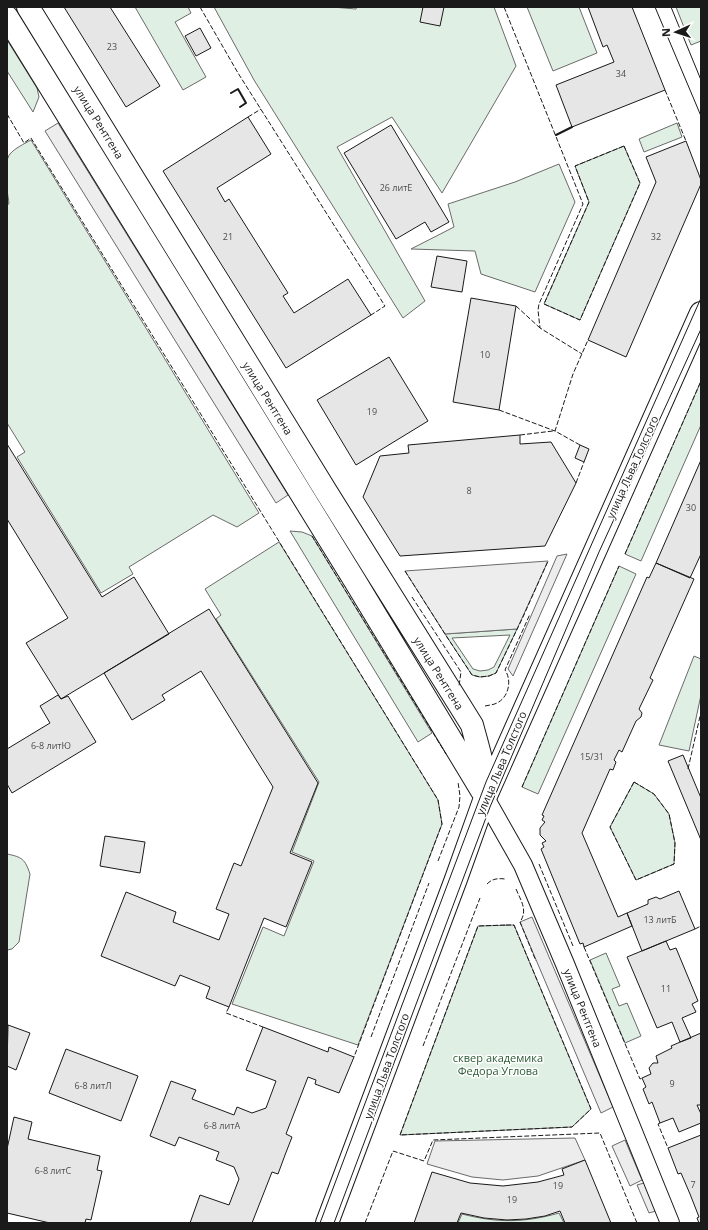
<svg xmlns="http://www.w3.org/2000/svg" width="708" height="1230" viewBox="0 0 708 1230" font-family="'Open Sans',sans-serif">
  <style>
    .green { fill: #e0efe3; stroke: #6a6a6a; fill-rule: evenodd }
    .parking { fill: #ededed; stroke: #6a6a6a }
    .building { fill: #e6e6e6; stroke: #1a1a1a }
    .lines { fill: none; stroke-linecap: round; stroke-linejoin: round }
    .street-casing { stroke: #1a1a1a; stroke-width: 20 }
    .secondary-casing { stroke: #1a1a1a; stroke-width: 24 }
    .street { stroke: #fff; stroke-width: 18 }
    .secondary { stroke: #fff; stroke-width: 22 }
    .tram { stroke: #1a1a1a; stroke-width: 1 }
    .fence { stroke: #1a1a1a; stroke-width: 1; stroke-dasharray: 5 2; stroke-linecap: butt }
    .wall { stroke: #1a1a1a; stroke-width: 2 }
    .labels { text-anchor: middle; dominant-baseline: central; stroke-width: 3; stroke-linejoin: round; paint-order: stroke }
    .number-label { font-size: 9px; fill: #4d4d4d }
    .street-label { font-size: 11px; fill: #1a1a1a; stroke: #fff }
    .park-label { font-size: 11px; fill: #2b5a34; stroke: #fff }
  </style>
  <rect width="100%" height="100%" fill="#fff"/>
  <path class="green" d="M 135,7 L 188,7 L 191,13 L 175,22 L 206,77 L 183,90 Z
    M 214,7 L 332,7 L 356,9 L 357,7 L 494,7 L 516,66 L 442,193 L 392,117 L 337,147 L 425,301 L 403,318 L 254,80 Z
    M 527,7 L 579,7 L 597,53 L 553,71 Z
    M 676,7 L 701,7 L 701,41 L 691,45 Z
    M 7,40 L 37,88 L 39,97 L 33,112 L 7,71 Z
    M 677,123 L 682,137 L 644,152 L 639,139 Z
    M 31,140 L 259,513 L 237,527 L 213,515 L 129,567 L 133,574 L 101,593 L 17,457 L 25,452 L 7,423 L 7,206 L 9,203 C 7,192 3,162 10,154 C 15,148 24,144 31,140 Z
    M 624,146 L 640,183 L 580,320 L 544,304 L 589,202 L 575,166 Z
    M 559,164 L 575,202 L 535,292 L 481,274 L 475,251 L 411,249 L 454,227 L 448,204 L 515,182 Z
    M 701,381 L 701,425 L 641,561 L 625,554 Z
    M 290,531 L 302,532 L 312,536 L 432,733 L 418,742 Z
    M 279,542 L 438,800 L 442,824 L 358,1045 L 232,1004 L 263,927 L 284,936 L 314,861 L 292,852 L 319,782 L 216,619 L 221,615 L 205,589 Z
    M 619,566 L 636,574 L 538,794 L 522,787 Z
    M 517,629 L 496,673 L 489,676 L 480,677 L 472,675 L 445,634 ZM 510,635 L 494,667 L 488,670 L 480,671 L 473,669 L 452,638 Z
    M 694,656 L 701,659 L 701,695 L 689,751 L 659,745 Z
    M 634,782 L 654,794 L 669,814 L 675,843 L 674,864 L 636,880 L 610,827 Z
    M 7,854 C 22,857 25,859 30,874 L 19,942 L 12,949 L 7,950 Z
    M 514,925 L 591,1109 L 572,1127 L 400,1135 L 478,926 Z
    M 606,953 L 620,986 L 612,989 L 619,1006 L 627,1003 L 641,1036 L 625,1043 L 590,960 Z
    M 559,1213 L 564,1223 L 458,1223 L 462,1214 C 497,1223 524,1223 559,1213 Z"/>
  <path class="parking" d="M 58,123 L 288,495 L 276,503 L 45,131 Z
    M 567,554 L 513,676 L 508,669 L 557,556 Z
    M 548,561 L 517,629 L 445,634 L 405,571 Z
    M 532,917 L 613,1107 L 601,1113 L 520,922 Z
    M 575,1138 L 585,1160 L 538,1176 L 503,1180 L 472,1177 L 427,1164 L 435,1141 Z
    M 625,1140 L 642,1180 L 630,1186 L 612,1146 Z
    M 644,1183 L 656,1211 L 649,1213 L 637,1185 Z"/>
  <path class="building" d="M 64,7 L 110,7 L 160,86 L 126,107 Z
    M 423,7 L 444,7 L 440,26 L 420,22 Z
    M 588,7 L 632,7 L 665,90 L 572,127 L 556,85 L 614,62 L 607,45 L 603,47 Z
    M 200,28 L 211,48 L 196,56 L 185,36 Z
    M 248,117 L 271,154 L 217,188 L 225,202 L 229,199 L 288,293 L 283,296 L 294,313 L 348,279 L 371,315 L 286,368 L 163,171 Z
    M 391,125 L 449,222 L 431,232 L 425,222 L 396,239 L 344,153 Z
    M 686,141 L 701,180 L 701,184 L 626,357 L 588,340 L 656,182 L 646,157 Z
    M 437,256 L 467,261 L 462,292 L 431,287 Z
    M 471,298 L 516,306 L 499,410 L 453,402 Z
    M 389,357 L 428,421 L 356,465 L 317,400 Z
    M 520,435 L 520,444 L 551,442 L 576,483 L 545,546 L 400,556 L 363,497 L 380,456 L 409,453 L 408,445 Z
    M 7,444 L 102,597 L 134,577 L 169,634 L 61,699 L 26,643 L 68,618 L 7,519 Z
    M 580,445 L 589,449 L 584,462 L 575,458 Z
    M 701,460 L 701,554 L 690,578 L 656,563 Z
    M 656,563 L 694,579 L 650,678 L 653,680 L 639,709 L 642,713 L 641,717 L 636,721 L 622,752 L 619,750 L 614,760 L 616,762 L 613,770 L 610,769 L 582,833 L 618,917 L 627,913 L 632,926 L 584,947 L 583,943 L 580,944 L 541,849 L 544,847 L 542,843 L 546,841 L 540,835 L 540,828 L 545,822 L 542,820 L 544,816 L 542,815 L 647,577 L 649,578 Z
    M 209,609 L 318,783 L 290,853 L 312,862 L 286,927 L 264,918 L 229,1007 L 206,998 L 210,987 L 180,975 L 175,986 L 101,956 L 126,892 L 176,912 L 173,922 L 219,940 L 229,914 L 216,909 L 234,863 L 241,866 L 273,787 L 201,671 L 162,695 L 165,700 L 132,720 L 104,673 Z
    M 58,695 L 61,699 L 68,696 L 96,742 L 12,793 L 7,784 L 7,749 L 50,723 L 40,706 Z
    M 683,755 L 701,798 L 701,840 L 668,761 Z
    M 105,836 L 145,842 L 140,873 L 100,866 Z
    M 679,891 L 695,929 L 642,951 L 627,913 L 648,904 L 648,900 L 656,897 L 660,899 Z
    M 666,941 L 670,950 L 676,948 L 698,1001 L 692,1004 L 696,1012 L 682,1018 L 691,1038 L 680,1042 L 672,1022 L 657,1028 L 627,957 Z
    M 8,1025 L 30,1033 L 16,1070 L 7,1066 Z
    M 263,1027 L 328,1052 L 329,1047 L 354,1057 L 339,1093 L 315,1084 L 316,1080 L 308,1077 L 286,1134 L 292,1137 L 285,1155 L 278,1174 L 272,1172 L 252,1223 L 190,1223 L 200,1195 L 229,1205 L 239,1179 L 234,1167 L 216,1160 L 219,1152 L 179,1137 L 175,1146 L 150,1136 L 171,1081 L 196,1090 L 192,1099 L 234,1115 L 237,1107 L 252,1113 L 266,1108 L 276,1081 L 246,1070 Z
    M 701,1033 L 701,1105 L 697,1105 L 701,1114 L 701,1123 L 679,1132 L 673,1118 L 660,1123 L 652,1102 L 649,1104 L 643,1089 L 646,1087 L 642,1078 L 651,1074 L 649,1068 L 653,1063 L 658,1063 L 656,1056 L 672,1048 L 671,1046 Z
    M 66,1049 L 138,1076 L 121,1121 L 49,1093 Z
    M 14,1117 L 32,1122 L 28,1139 L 100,1156 L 97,1170 L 102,1171 L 91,1220 L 86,1219 L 85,1223 L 50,1223 L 7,1213 L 7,1149 Z
    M 701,1135 L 701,1223 L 699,1223 L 697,1218 L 699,1217 L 690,1194 L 681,1173 L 678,1174 L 668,1148 Z
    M 585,1160 L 611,1223 L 565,1223 L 560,1211 L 545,1216 L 526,1219 L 507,1220 L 484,1218 L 461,1213 L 457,1223 L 414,1223 L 432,1172 L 470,1183 L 503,1186 L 538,1182 L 564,1175 L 562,1169 Z"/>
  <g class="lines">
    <g class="street-casing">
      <path id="street" d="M 485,798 L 523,865 L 565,964 L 670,1223"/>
    </g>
    <g class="secondary-casing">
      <path id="secondary" d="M 28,7 L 327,493 L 472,725 C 478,748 486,771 485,795
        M 7,17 L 355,581 L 482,791
        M 327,1223 L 456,879 L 485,798 L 701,313"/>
    </g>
    <use href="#street" class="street"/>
    <use href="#secondary" class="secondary"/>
    <path class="tram" d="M 655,7 L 701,116
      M 671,7 L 701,80
      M 320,1223 L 486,782 L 701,298
      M 334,1223 L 490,807 L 599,552 L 701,329"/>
    <path class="fence" d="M 200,7 L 238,73 L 385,306 L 371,315
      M 504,7 L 583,204 L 539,304 L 538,310 L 540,328 L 582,354
      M 665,90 L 686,141
      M 7,114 L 24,143 L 31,138 L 438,800 L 442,824 L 354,1057
      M 248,117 L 261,109
      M 624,146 L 640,183 L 580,320 L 544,304 L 589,202 L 575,166 Z
      M 516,306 L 540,328
      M 499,410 L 555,431
      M 520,435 L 553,431
      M 580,445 L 555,431 L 573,374 L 588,340
      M 576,483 L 584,462
      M 312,536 L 446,754
      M 625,554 L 701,381
      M 405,571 L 445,634 L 472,675 L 480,677 L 489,676 L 496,673 L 523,617 L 548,561
      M 412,597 L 461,672 L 459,686
      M 485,706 C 489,705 493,705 497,703 C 509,697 512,680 505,670 L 530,614
      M 688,769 L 701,712
      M 634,782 L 654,794 L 669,814 L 675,843 L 674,864 L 636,880 L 610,827 Z
      M 522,787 L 619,566
      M 438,861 L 459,807 L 460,796 L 458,782
      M 539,864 L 573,946
      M 487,884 C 492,879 497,878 505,879
      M 516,889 C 521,901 528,910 520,922 L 536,961
      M 506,925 L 514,925 L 591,1109 L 572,1127 L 400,1135 L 478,926 Z
      M 695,929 L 701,926
      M 584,947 L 640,1079 L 642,1078
      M 229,1007 L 226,1013 L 263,1027
      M 371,1037 L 429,883
      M 423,1046 L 480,898
      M 660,1123 L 658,1124 L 668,1148
      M 365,1223 L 393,1151 L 424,1161 L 433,1140 L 600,1133 L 637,1223"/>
    <path class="wall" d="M 231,93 L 238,89 L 246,103 L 240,107
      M 556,135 L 572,127"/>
  </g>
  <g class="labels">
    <g class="number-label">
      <text x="112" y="46">23</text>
      <text x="621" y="73">34</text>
      <text x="396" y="187">26 литЕ</text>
      <text x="228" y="236">21</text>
      <text x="656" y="236">32</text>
      <text x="485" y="354">10</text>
      <text x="372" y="411">19</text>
      <text x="469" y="490">8</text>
      <text x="691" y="507">30</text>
      <text x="51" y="745">6-8 литЮ</text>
      <text x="592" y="756">15/31</text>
      <text x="660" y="919">13 литБ</text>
      <text x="666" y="988">11</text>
      <text x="672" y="1083">9</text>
      <text x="93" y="1085">6-8 литЛ</text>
      <text x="222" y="1125">6-8 литА</text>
      <text x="53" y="1170">6-8 литС</text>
      <text x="693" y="1184">7</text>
      <text x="558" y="1185">19</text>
      <text x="512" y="1199">19</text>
    </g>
    <g class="street-label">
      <text transform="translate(99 122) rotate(58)">улица Рентгена</text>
      <text transform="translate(268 398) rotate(58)">улица Рентгена</text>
      <text transform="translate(632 467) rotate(-66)">улица Льва Толстого</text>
      <text transform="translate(439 673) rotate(58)">улица Рентгена</text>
      <text transform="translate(501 763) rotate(-67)">улица Льва Толстого</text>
      <text transform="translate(583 1008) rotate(68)">улица Рентгена</text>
      <text transform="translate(386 1066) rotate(-70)">улица Льва Толстого</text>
    </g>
    <g class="park-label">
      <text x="498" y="1057">сквер академика<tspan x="498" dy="13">Федора Углова</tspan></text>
    </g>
  </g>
  <rect width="708" height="1230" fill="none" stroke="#1a1a1a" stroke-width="16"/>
  <g transform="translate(676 32) rotate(267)" stroke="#ffffff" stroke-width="3" paint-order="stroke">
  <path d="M0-3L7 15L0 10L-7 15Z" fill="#1a1a1a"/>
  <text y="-6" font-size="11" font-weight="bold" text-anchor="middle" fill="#1a1a1a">N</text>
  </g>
</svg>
